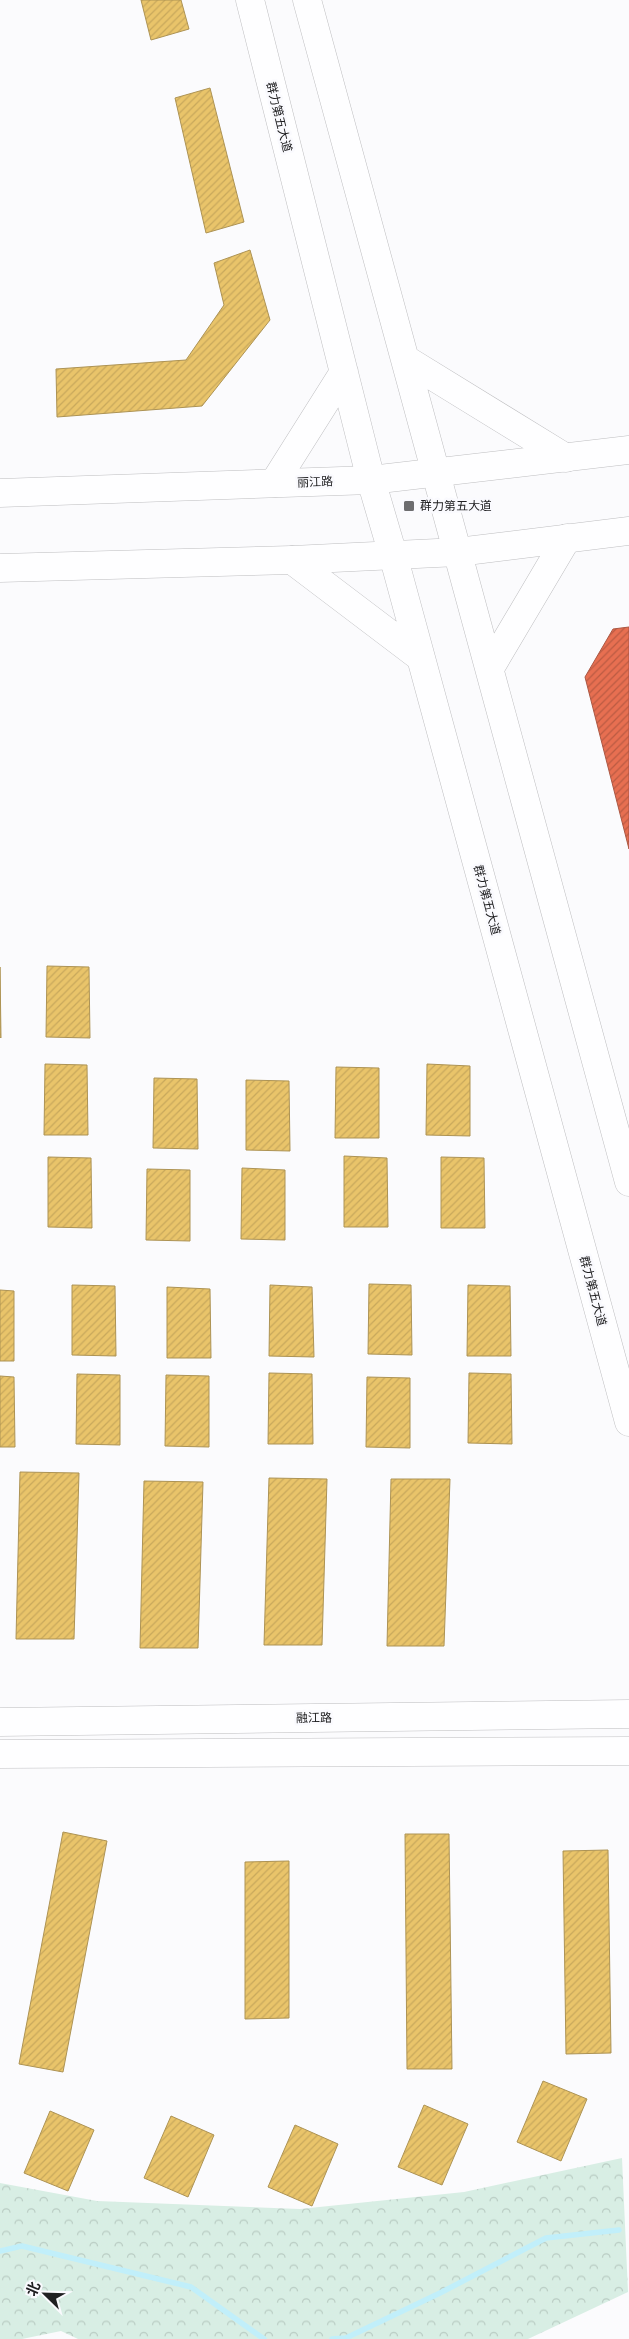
<svg xmlns="http://www.w3.org/2000/svg" width="629" height="2339" viewBox="0 0 629 2339" font-family="'Work Sans','Noto Sans SC',sans-serif">
  <style>
    .park { fill: url(#park-crowns) }
    .homes { fill: url(#homes-hatch); stroke: #ad9354 }
    .shops { fill: url(#shops-hatch); stroke: #ab5743 }
    .lines { fill: none; stroke-linecap: round; stroke-linejoin: round }
    .stream { stroke: #c1effa; stroke-width: 5.5 }
    .secondary-casing { stroke: #bebec0; stroke-width: 29 }
    .primary-casing { stroke: #bebec0; stroke-width: 29 }
    .secondary { stroke: #fefeff; stroke-width: 28 }
    .primary { stroke: #fefeff; stroke-width: 28 }
    .poi-dot { fill: #6d6d6f; stroke: #fafafe; stroke-width: 2 }
    .labels { text-anchor: middle; dominant-baseline: central; stroke-width: 5; stroke-linejoin: round; paint-order: stroke }
    .street-label { font-size: 12px; fill: #202022; stroke: #fafafe }
    .poi-label { font-size: 12px; fill: #202022; stroke: #fafafe; text-anchor: start }
  </style>
  <defs>
    <pattern id="park-crowns" width="20" height="18" patternUnits="userSpaceOnUse" patternTransform="scale(1.25)"><rect width="20" height="18" fill="#d8eee4"/><path d="M2 6a3 3 0 1 1 6 0M12 15a3 3 0 1 1 6 0" fill="none" stroke="#b9ccc3"/></pattern>
    <pattern id="homes-hatch" width="6" height="6" patternUnits="userSpaceOnUse" patternTransform="scale(1.25)"><rect width="6" height="6" fill="#e9c46a"/><path d="M-1 1l2-2M0 6l6-6M5 7l2-2" fill="none" stroke="#c8a85c"/></pattern>
    <pattern id="shops-hatch" width="6" height="6" patternUnits="userSpaceOnUse" patternTransform="scale(1.25)"><rect width="6" height="6" fill="#e76f51"/><path d="M-1 1l2-2M0 6l6-6M5 7l2-2" fill="none" stroke="#bb5b43"/></pattern>
  </defs>
  <rect width="100%" height="100%" fill="#fbfbfd"/>
  <path class="park" d="M 622,2158 L 628,2292 L 528,2339 L 78,2339 L 61,2331 L 22,2339 L 0,2339 L 0,2183 L 97,2201 L 300,2209 L 464,2192 Z"/>
  <path class="homes" d="M 141,0 L 181,0 L 189,29 L 151,40 Z
    M 210,88 L 244,222 L 206,233 L 175,98 Z
    M 250,250 L 270,320 L 202,406 L 57,417 L 56,369 L 186,360 L 224,305 L 214,263 Z
    M 47,966 L 89,967 L 90,1038 L 46,1037 Z
    M 0,967 L 1,1038 L 0,1037 Z
    M 45,1064 L 87,1065 L 88,1135 L 44,1135 Z
    M 427,1064 L 470,1066 L 470,1136 L 426,1135 Z
    M 336,1067 L 379,1068 L 379,1138 L 335,1138 Z
    M 154,1078 L 197,1079 L 198,1149 L 153,1148 Z
    M 246,1080 L 289,1081 L 290,1151 L 246,1150 Z
    M 344,1156 L 387,1158 L 388,1227 L 344,1227 Z
    M 48,1157 L 91,1158 L 92,1228 L 48,1227 Z
    M 441,1157 L 484,1158 L 485,1228 L 441,1228 Z
    M 242,1168 L 285,1170 L 285,1240 L 241,1239 Z
    M 147,1169 L 190,1170 L 190,1241 L 146,1240 Z
    M 369,1284 L 411,1285 L 412,1355 L 368,1354 Z
    M 72,1285 L 115,1286 L 116,1356 L 72,1355 Z
    M 270,1285 L 312,1287 L 314,1357 L 269,1356 Z
    M 468,1285 L 510,1286 L 511,1356 L 467,1356 Z
    M 167,1287 L 210,1289 L 211,1358 L 167,1358 Z
    M 0,1290 L 14,1291 L 14,1361 L 0,1361 Z
    M 269,1373 L 312,1374 L 313,1444 L 268,1444 Z
    M 469,1373 L 511,1374 L 512,1444 L 468,1443 Z
    M 77,1374 L 120,1375 L 120,1445 L 76,1444 Z
    M 166,1375 L 209,1376 L 209,1447 L 165,1446 Z
    M 0,1376 L 14,1377 L 15,1447 L 0,1447 Z
    M 367,1377 L 410,1378 L 410,1448 L 366,1447 Z
    M 20,1472 L 79,1473 L 74,1639 L 16,1639 Z
    M 269,1478 L 327,1479 L 322,1645 L 264,1645 Z
    M 391,1479 L 450,1479 L 444,1646 L 387,1646 Z
    M 144,1481 L 203,1482 L 198,1648 L 140,1648 Z
    M 63,1832 L 107,1841 L 63,2072 L 19,2064 Z
    M 405,1834 L 449,1834 L 452,2069 L 407,2069 Z
    M 608,1850 L 611,2053 L 566,2054 L 563,1851 Z
    M 289,1861 L 289,2018 L 245,2019 L 245,1862 Z
    M 543,2081 L 587,2099 L 561,2161 L 517,2142 Z
    M 424,2105 L 468,2124 L 442,2185 L 398,2167 Z
    M 50,2111 L 94,2130 L 68,2191 L 24,2173 Z
    M 171,2116 L 214,2135 L 188,2197 L 144,2178 Z
    M 295,2125 L 338,2144 L 312,2206 L 268,2187 Z"/>
  <path class="shops" d="M 629,627 L 629,849 L 585,677 L 613,629 Z"/>
  <g class="lines">
    <path class="stream" d="M 0,2251 L 22,2246 L 191,2287 L 264,2339
      M 332,2339 L 346,2338 L 440,2293 L 546,2238 L 619,2230"/>
    <g class="secondary-casing">
      <path id="secondary" d="M 250,0 L 371,480 L 393,555 L 629,1422
        M 307,0 L 629,1182
        M 405,359 L 566,458
        M 274,483 L 344,372
        M 292,560 L 420,657
        M 490,668 L 567,538
        M 0,1722 L 629,1714
        M 0,1754 L 629,1751"/>
    </g>
    <g class="primary-casing">
      <path id="primary" d="M 0,493 L 371,480 L 629,450
        M 0,568 L 292,560 L 458,552 L 629,531"/>
    </g>
    <use href="#secondary" class="secondary"/>
    <use href="#primary" class="primary"/>
  </g>
  <rect class="poi-dot" x="403" y="500" width="12" height="12" rx="2.5"/>
  <g class="labels">
    <g class="street-label">
      <text transform="translate(279 117) rotate(76)">群力第五大道</text>
      <text transform="translate(315 482) rotate(-2)">丽江路</text>
      <text transform="translate(487 900) rotate(75)">群力第五大道</text>
      <text transform="translate(593 1291) rotate(75)">群力第五大道</text>
      <text transform="translate(314 1718) rotate(-1)">融江路</text>
    </g>
    <g class="poi-label">
      <text x="420" y="506">群力第五大道</text>
    </g>
  </g>
  <g transform="translate(45 2294) rotate(293)" stroke="#fafafe" stroke-width="4" paint-order="stroke">
  <path d="M0-4L9 19L0 12L-9 19Z" fill="#202022"/>
  <text y="-8" font-size="14" font-weight="bold" text-anchor="middle" fill="#202022">北</text>
  </g>
</svg>
